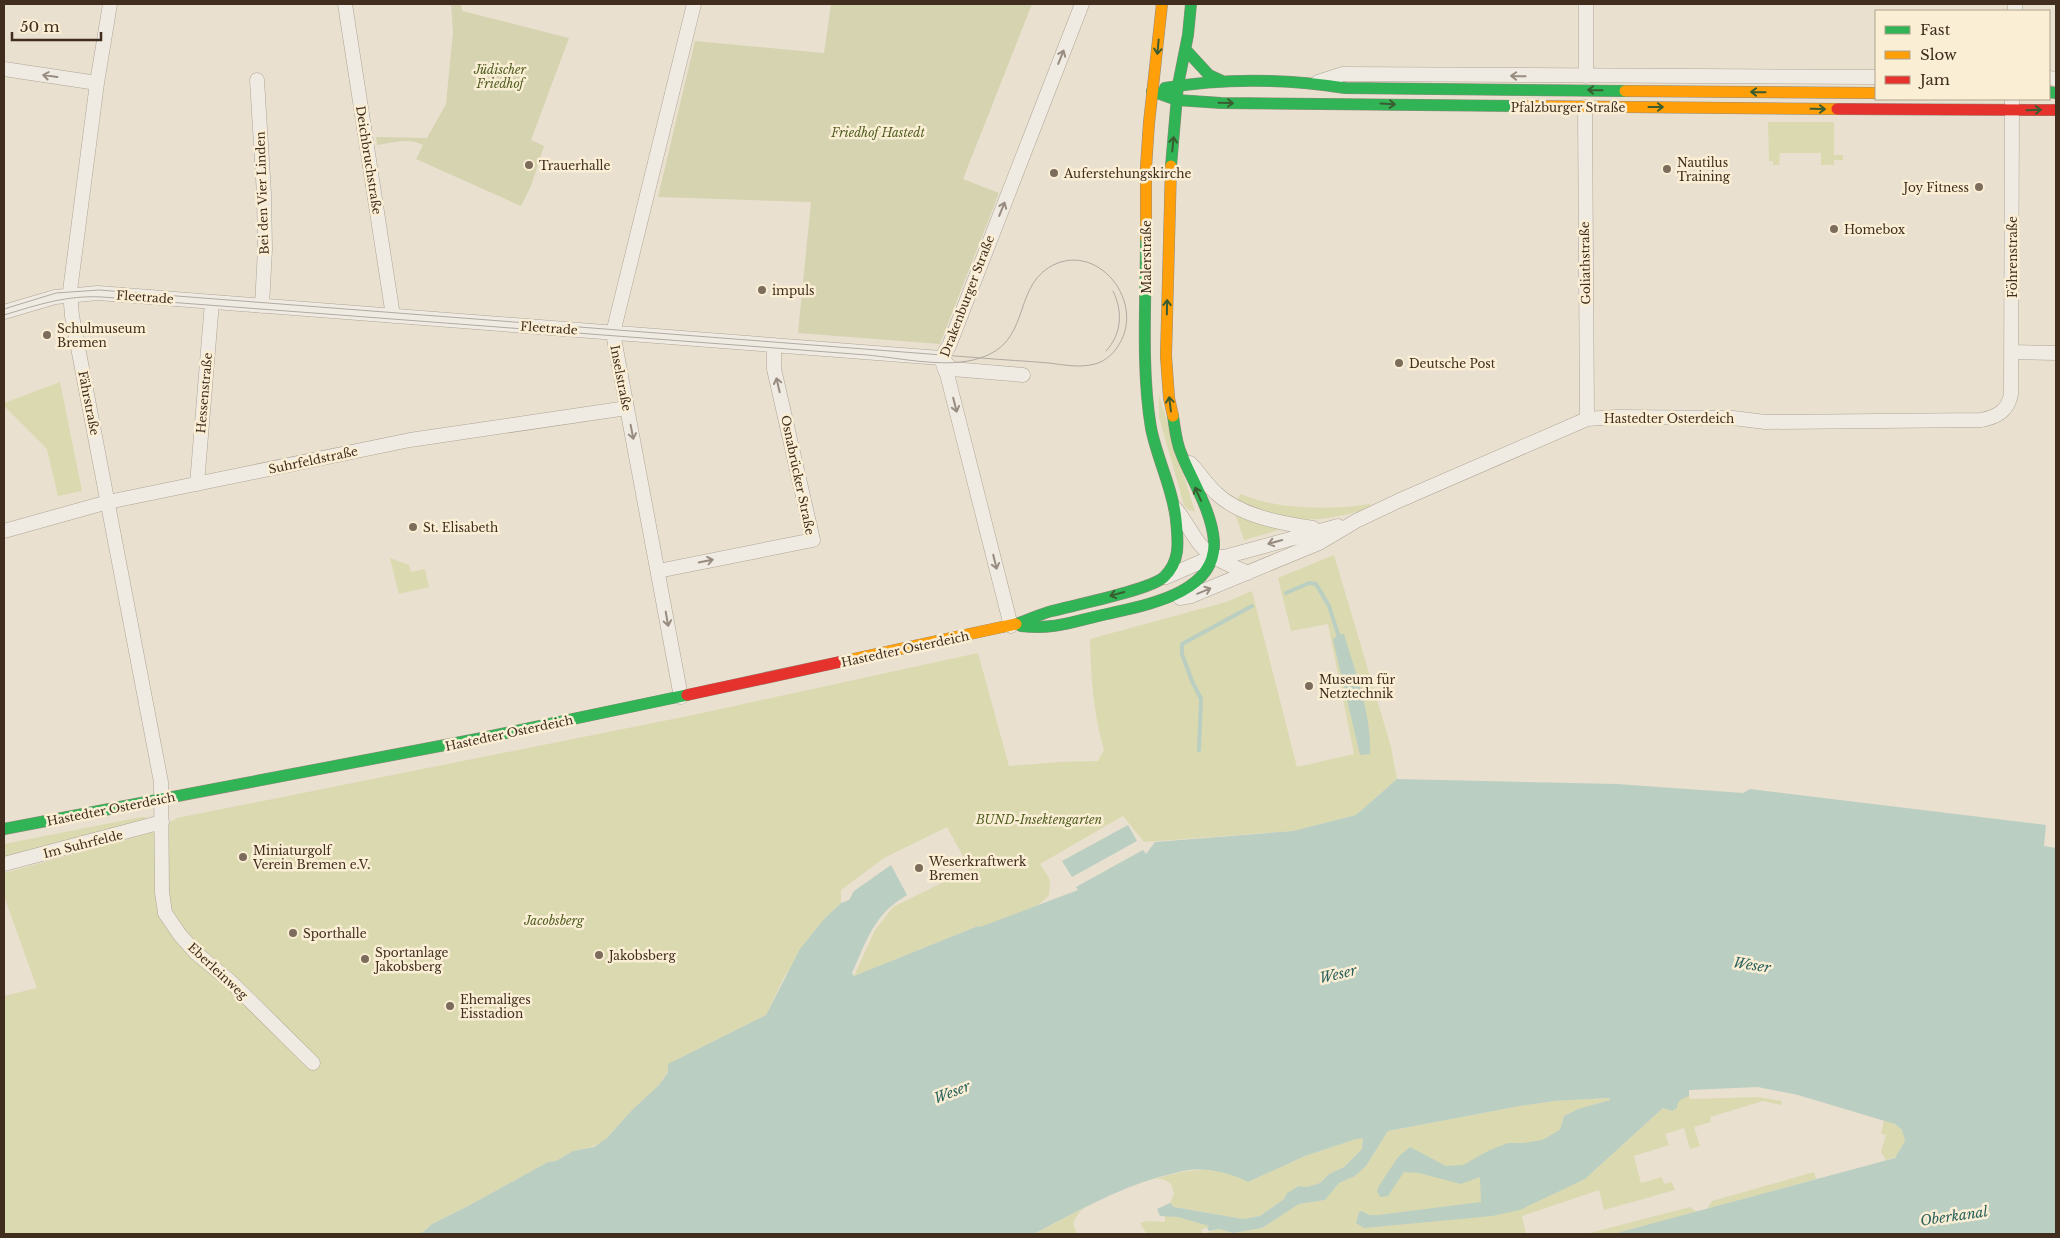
<svg xmlns="http://www.w3.org/2000/svg" width="2060" height="1238" viewBox="0 0 2060 1238" font-family="'Libre Baskerville',serif">
  <style>
    .green { fill: #dbd9b0 }
    .cemetery { fill: #d5d3b0 }
    .water { fill: #bacec2 }
    .lines { fill: none; stroke-linecap: round; stroke-linejoin: round }
    .stream { stroke: #bacec2; stroke-width: 4 }
    .street-casing { stroke: #afa597; stroke-width: 15 }
    .fast-casing { stroke: #948a7f; stroke-width: 12 }
    .slow-casing { stroke: #948a7f; stroke-width: 12 }
    .jam-casing { stroke: #948a7f; stroke-width: 12 }
    .street { stroke: #f0ebe2; stroke-width: 14 }
    .fast { stroke: #30b455; stroke-width: 11 }
    .slow { stroke: #ff9f0a; stroke-width: 11 }
    .jam { stroke: #e5322d; stroke-width: 11 }
    .tram { stroke: #b0aaa1; stroke-width: 1 }
    .oneway { stroke: #3a5c31 }
    .oneway2 { stroke: #988c80 }
    .poi-dot { fill: #7b6c5b; stroke: #faeed5; stroke-width: 2 }
    .labels { text-anchor: middle; dominant-baseline: central; stroke-width: 5; stroke-linejoin: round; paint-order: stroke }
    .park-label { font-size: 12px; font-style: italic; fill: #515f21; stroke: #faeed5 }
    .street-label { font-size: 12px; fill: #402d1d; stroke: #faeed5 }
    .poi-label { font-size: 12px; fill: #402d1d; stroke: #faeed5; text-anchor: start }
    .water-label { font-size: 14px; font-style: italic; fill: #2a615c; stroke: #faeed5 }
  </style>
  <rect width="100%" height="100%" fill="#e9e0cf"/>
  <path class="green" d="M 1768,122 L 1834,122 L 1834,155 L 1843,155 L 1843,160 L 1834,160 L 1834,165 L 1821,165 L 1821,153 L 1780,153 L 1779,165 L 1773,165 L 1773,161 L 1769,161 Z
    M 60,382 L 82,491 L 58,496 L 47,449 L 4,406 L 4,403 Z
    M 1159,395 L 1195,512 L 1187,509 L 1184,505 L 1159,417 Z
    M 1241,494 C 1277,510 1331,510 1370,504 L 1371,508 C 1319,523 1286,526 1236,500 Z
    M 1234,510 L 1282,529 L 1244,540 Z
    M 1334,555 L 1391,747 L 1397,779 L 1356,815 L 1293,831 L 1144,842 L 1123,816 L 1040,864 L 1049,878 L 1050,886 L 1049,895 L 1044,900 L 1038,905 L 980,928 L 978,926 L 854,976 L 875,930 L 893,907 L 970,869 L 947,827 L 884,858 L 841,890 L 841,903 L 824,919 L 784,977 L 766,1015 L 678,1059 L 669,1069 L 659,1085 L 631,1111 L 603,1142 L 588,1148 L 573,1151 L 556,1161 L 548,1162 L 468,1206 L 432,1224 L 420,1234 L 4,1234 L 4,996 L 37,988 L 4,896 L 4,873 L 154,832 L 177,818 L 698,714 L 978,653 L 1009,766 L 1058,762 L 1098,761 L 1104,750 C 1093,712 1091,678 1090,639 L 1226,602 L 1252,591 L 1297,767 L 1354,754 L 1328,624 L 1291,631 L 1278,578 Z
    M 390,558 L 409,565 L 411,572 L 425,569 L 429,587 L 399,594 Z
    M 141,817 L 146,817 L 140,826 L 4,860 L 4,844 Z
    M 1689,1096 L 1690,1099 L 1758,1097 L 1782,1101 L 1781,1105 L 1763,1101 L 1710,1117 L 1711,1122 L 1694,1127 L 1700,1146 L 1690,1149 L 1684,1128 L 1665,1134 L 1669,1145 L 1634,1156 L 1641,1183 L 1662,1177 L 1664,1184 L 1672,1182 L 1675,1190 L 1604,1210 L 1599,1190 L 1522,1216 L 1526,1234 L 1147,1234 L 1140,1223 L 1146,1221 L 1165,1222 L 1165,1216 L 1178,1217 L 1210,1226 L 1201,1230 L 1203,1234 L 1219,1229 L 1233,1233 L 1262,1228 L 1299,1204 L 1325,1200 L 1339,1183 L 1355,1176 L 1366,1166 L 1388,1131 L 1520,1106 L 1554,1101 L 1609,1098 L 1610,1100 L 1578,1109 L 1564,1116 L 1560,1130 L 1521,1209 L 1585,1179 L 1663,1108 L 1672,1111 L 1680,1099 Z
    M 1884,1120 C 1896,1124 1904,1128 1905,1141 L 1896,1157 L 1886,1160 L 1881,1152 L 1886,1135 L 1881,1134 Z
    M 1361,1137 L 1363,1138 L 1362,1149 L 1344,1167 L 1329,1174 L 1320,1183 L 1307,1187 L 1299,1186 L 1288,1193 L 1284,1199 L 1260,1216 L 1243,1219 L 1174,1207 L 1170,1203 L 1174,1194 L 1171,1184 L 1163,1179 L 1154,1179 C 1189,1169 1214,1164 1248,1182 L 1305,1156 Z
    M 1814,1172 L 1816,1179 L 1707,1209 L 1712,1201 Z
    M 1690,1207 L 1697,1212 L 1613,1234 L 1586,1234 Z
    M 1084,1208 L 1078,1214 L 1073,1223 L 1077,1234 L 1034,1234 Z"/>
  <path class="cemetery" d="M 451,4 L 461,4 L 462,11 L 569,38 L 531,140 L 544,146 L 531,186 L 521,206 L 416,159 L 423,145 C 410,137 391,143 377,145 L 376,137 L 427,138 L 446,104 L 453,32 Z
    M 831,4 L 1032,4 L 963,179 L 999,193 L 940,344 L 798,333 L 811,202 L 658,197 L 695,41 L 824,53 Z"/>
  <path class="water" d="M 1338,634 L 1344,634 C 1355,671 1372,715 1370,754 L 1360,755 L 1333,640 Z
    M 1397,779 L 1617,784 L 1743,793 L 1750,789 L 2046,825 L 2044,846 L 2056,848 L 2056,1234 L 1613,1234 L 1895,1158 L 1905,1141 L 1902,1130 L 1895,1124 L 1798,1095 L 1758,1087 L 1689,1090 L 1689,1096 C 1682,1099 1677,1100 1677,1108 L 1672,1111 L 1663,1108 L 1585,1179 L 1520,1210 L 1492,1216 L 1364,1228 L 1356,1223 L 1359,1212 L 1362,1211 L 1369,1215 L 1378,1215 L 1481,1202 L 1480,1177 L 1461,1184 L 1419,1173 L 1404,1172 L 1388,1196 L 1380,1197 L 1377,1191 L 1379,1186 L 1398,1157 L 1410,1147 L 1446,1166 L 1463,1165 L 1490,1150 L 1508,1143 L 1524,1143 L 1542,1140 L 1560,1130 L 1564,1116 L 1578,1109 L 1610,1100 L 1609,1098 L 1554,1101 L 1520,1106 L 1388,1131 L 1366,1166 L 1355,1176 L 1339,1183 L 1325,1200 L 1299,1204 L 1262,1228 L 1233,1233 L 1219,1229 L 1209,1231 L 1207,1228 L 1209,1226 L 1178,1217 L 1160,1216 L 1157,1209 L 1170,1203 L 1174,1207 L 1243,1219 L 1260,1216 L 1284,1199 L 1287,1193 L 1299,1186 L 1307,1187 L 1320,1183 L 1329,1174 L 1344,1167 L 1362,1149 L 1363,1138 L 1356,1139 L 1305,1156 L 1248,1182 C 1231,1173 1208,1168 1189,1170 C 1179,1171 1169,1175 1159,1177 C 1115,1190 1075,1212 1034,1234 L 418,1234 L 424,1231 L 432,1224 L 468,1206 L 548,1162 L 556,1161 L 573,1151 L 594,1147 L 607,1138 L 631,1111 L 659,1085 L 668,1072 L 668,1064 L 766,1015 L 800,949 L 824,919 L 841,903 L 849,900 L 854,891 L 891,865 L 907,895 C 874,914 867,940 852,973 L 854,976 L 978,926 L 980,927 L 1078,890 L 1076,887 L 1143,850 L 1146,854 L 1155,842 L 1293,831 L 1356,815 Z
    M 1128,825 L 1137,841 L 1072,877 L 1062,861 Z"/>
  <g class="lines">
    <path class="stream" d="M 1286,593 L 1309,583 L 1316,584 L 1329,606 L 1338,634
      M 1199,750 L 1201,699 L 1192,681 L 1182,654 L 1182,644 L 1252,606"/>
    <g class="street-casing">
      <path id="street" d="M 110,4 L 97,83 L 70,291 L 72,316 L 161,782 L 162,892 L 165,913 L 180,935 L 196,953 L 230,981 L 313,1063
        M 345,4 L 393,316
        M 1586,4 L 1586,76
        M 2015,11 L 2015,4
        M 4,69 L 97,83
        M 2049,78 L 2056,79
        M 257,80 L 264,194 L 265,249 L 262,306
        M 1318,82 L 1343,74 L 1876,77
        M 1585,107 L 1587,419
        M 4,312 L 55,297 L 98,293 L 941,358 L 952,369 L 1023,375
        M 2011,352 L 2056,353
        M 1190,463 C 1199,472 1206,484 1216,493 C 1240,516 1280,523 1313,528 L 1316,531
        M 197,484 L 212,302
        M 1176,509 C 1184,519 1189,529 1196,539 C 1208,558 1228,564 1248,573
        M 4,531 L 108,502 L 410,440 L 627,408
        M 658,571 L 813,540 L 774,369 L 774,345
        M 1166,577 L 1212,557 L 1224,557 L 1338,526
        M 1180,598 L 1191,596 L 1319,543 L 1356,521 L 1398,501 L 1587,419 L 1617,417 L 1733,418 L 1765,422 L 1981,420 C 1997,417 2008,411 2011,394 L 2012,99
        M 1011,626 L 947,374 C 941,362 940,357 949,346 L 1082,4
        M 681,697 L 613,333 L 694,4
        M 4,864 L 162,822"/>
    </g>
    <g class="fast-casing">
      <path id="fast" d="M 1186,50 L 1209,75 L 1222,81
        M 1165,88 C 1224,78 1286,79 1345,88 L 1625,91
        M 1152,91 L 1177,100 L 1221,103 L 1519,106
        M 2049,92 L 2056,93
        M 1171,166 L 1178,85 L 1188,35 L 1191,4
        M 1016,624 C 1028,620 1040,614 1052,611 C 1075,605 1150,590 1164,577 C 1181,561 1178,541 1176,520 C 1173,489 1157,459 1151,428 C 1141,369 1146,299 1146,238
        M 1021,626 C 1056,630 1074,621 1107,614 C 1145,605 1216,594 1214,542 C 1212,511 1192,481 1181,453 C 1176,442 1175,428 1173,416
        M 4,829 L 482,738 L 687,695"/>
    </g>
    <g class="slow-casing">
      <path id="slow" d="M 1625,91 L 1876,93
        M 1519,106 L 1837,109
        M 1171,166 L 1166,356 L 1169,398 L 1173,416
        M 1146,238 L 1146,167 L 1149,123 L 1162,4
        M 844,661 L 1016,624"/>
    </g>
    <g class="jam-casing">
      <path id="jam" d="M 1837,109 L 2056,110
        M 687,695 L 844,661"/>
    </g>
    <use href="#street" class="street"/>
    <use href="#fast" class="fast"/>
    <use href="#slow" class="slow"/>
    <use href="#jam" class="jam"/>
    <path class="tram" d="M 4,309 L 56,293 L 99,290 L 981,358 C 1004,360 1027,361 1049,363 C 1064,365 1080,368 1095,364 C 1103,362 1111,356 1116,349 C 1150,304 1096,237 1048,268 C 1013,291 1030,343 980,358 C 948,369 901,358 867,355 L 102,297 C 67,295 37,305 4,315
      M 1106,351 C 1122,334 1123,311 1113,291"/>
  </g>
  <defs><path id="oneway-shaft" d="M-6 0H5M1.5-3L5.5 0L1.5 3" fill="none" stroke-width="1.6" stroke-linecap="round" stroke-linejoin="round" transform="scale(1.25)"/></defs>
  <g class="oneway">
    <use href="#oneway-shaft" transform="translate(1158 47) rotate(95)"/>
    <use href="#oneway-shaft" transform="translate(1595 90) rotate(-179)"/>
    <use href="#oneway-shaft" transform="translate(1758 92) rotate(-179)"/>
    <use href="#oneway-shaft" transform="translate(1226 103) rotate(1)"/>
    <use href="#oneway-shaft" transform="translate(1388 104) rotate(3)"/>
    <use href="#oneway-shaft" transform="translate(1656 107)"/>
    <use href="#oneway-shaft" transform="translate(1818 109) rotate(1)"/>
    <use href="#oneway-shaft" transform="translate(2034 110) rotate(-2)"/>
    <use href="#oneway-shaft" transform="translate(1173 144) rotate(-84)"/>
    <use href="#oneway-shaft" transform="translate(1167 307) rotate(-89)"/>
    <use href="#oneway-shaft" transform="translate(1170 404) rotate(-97)"/>
    <use href="#oneway-shaft" transform="translate(1198 494) rotate(-114)"/>
    <use href="#oneway-shaft" transform="translate(1117 594) rotate(165)"/>
  </g>
  <g class="oneway2">
    <use href="#oneway-shaft" transform="translate(1061 57) rotate(-68)"/>
    <use href="#oneway-shaft" transform="translate(50 76) rotate(-172)"/>
    <use href="#oneway-shaft" transform="translate(1518 76) rotate(-179)"/>
    <use href="#oneway-shaft" transform="translate(1002 209) rotate(-68)"/>
    <use href="#oneway-shaft" transform="translate(778 385) rotate(-103)"/>
    <use href="#oneway-shaft" transform="translate(955 405) rotate(76)"/>
    <use href="#oneway-shaft" transform="translate(632 432) rotate(79)"/>
    <use href="#oneway-shaft" transform="translate(1275 542) rotate(165)"/>
    <use href="#oneway-shaft" transform="translate(706 561) rotate(-11)"/>
    <use href="#oneway-shaft" transform="translate(995 562) rotate(76)"/>
    <use href="#oneway-shaft" transform="translate(1204 591) rotate(-22)"/>
    <use href="#oneway-shaft" transform="translate(667 619) rotate(80)"/>
  </g>
  <g class="poi-dot">
    <circle cx="529" cy="165" r="5"/>
    <circle cx="1667" cy="169" r="5"/>
    <circle cx="1054" cy="173" r="5"/>
    <circle cx="1979" cy="187" r="5"/>
    <circle cx="1834" cy="229" r="5"/>
    <circle cx="762" cy="290" r="5"/>
    <circle cx="47" cy="335" r="5"/>
    <circle cx="1399" cy="363" r="5"/>
    <circle cx="413" cy="527" r="5"/>
    <circle cx="1309" cy="686" r="5"/>
    <circle cx="243" cy="857" r="5"/>
    <circle cx="919" cy="868" r="5"/>
    <circle cx="293" cy="933" r="5"/>
    <circle cx="599" cy="955" r="5"/>
    <circle cx="365" cy="959" r="5"/>
    <circle cx="450" cy="1006" r="5"/>
  </g>
  <g class="labels">
    <g class="park-label">
      <text x="500" y="69">Jüdischer<tspan x="500" dy="14">Friedhof</tspan></text>
      <text x="878" y="132">Friedhof Hastedt</text>
      <text x="1039" y="819">BUND-Insektengarten</text>
      <text x="554" y="920">Jacobsberg</text>
    </g>
    <g class="street-label">
      <text x="1568" y="107">Pfalzburger Straße</text>
      <text transform="translate(369 160) rotate(81)">Deichbruchstraße</text>
      <text transform="translate(262 193) rotate(-92)">Bei den Vier Linden</text>
      <text transform="translate(1146 257) rotate(-90)">Malerstraße</text>
      <text transform="translate(2012 257) rotate(-90)">Föhrenstraße</text>
      <text transform="translate(1585 263) rotate(-91)">Goliathstraße</text>
      <text transform="translate(967 296) rotate(-69)">Drakenburger Straße</text>
      <text transform="translate(145 297) rotate(4)">Fleetrade</text>
      <text transform="translate(549 328) rotate(4)">Fleetrade</text>
      <text transform="translate(621 378) rotate(79)">Inselstraße</text>
      <text transform="translate(204 393) rotate(-85)">Hessenstraße</text>
      <text transform="translate(89 403) rotate(79)">Fährstraße</text>
      <text x="1669" y="418">Hastedter Osterdeich</text>
      <text transform="translate(313 460) rotate(-12)">Suhrfeldstraße</text>
      <text transform="translate(798 475) rotate(78)">Osnabrücker Straße</text>
      <text transform="translate(905 649) rotate(-12)">Hastedter Osterdeich</text>
      <text transform="translate(509 733) rotate(-12)">Hastedter Osterdeich</text>
      <text transform="translate(111 809) rotate(-11)">Hastedter Osterdeich</text>
      <text transform="translate(83 844) rotate(-14)">Im Suhrfelde</text>
      <text transform="translate(218 971) rotate(43)">Eberleinweg</text>
    </g>
    <g class="poi-label">
      <text x="1677" y="162">Nautilus<tspan x="1677" dy="14">Training</tspan></text>
      <text x="539" y="165">Trauerhalle</text>
      <text x="1064" y="173">Auferstehungskirche</text>
      <text x="1969" y="187" text-anchor="end">Joy Fitness</text>
      <text x="1844" y="229">Homebox</text>
      <text x="772" y="290">impuls</text>
      <text x="57" y="328">Schulmuseum<tspan x="57" dy="14">Bremen</tspan></text>
      <text x="1409" y="363">Deutsche Post</text>
      <text x="423" y="527">St. Elisabeth</text>
      <text x="1319" y="679">Museum für<tspan x="1319" dy="14">Netztechnik</tspan></text>
      <text x="253" y="850">Miniaturgolf<tspan x="253" dy="14">Verein Bremen e.V.</tspan></text>
      <text x="929" y="861">Weserkraftwerk<tspan x="929" dy="14">Bremen</tspan></text>
      <text x="303" y="933">Sporthalle</text>
      <text x="375" y="952">Sportanlage<tspan x="375" dy="14">Jakobsberg</tspan></text>
      <text x="609" y="955">Jakobsberg</text>
      <text x="460" y="999">Ehemaliges<tspan x="460" dy="14">Eisstadion</tspan></text>
    </g>
    <g class="water-label">
      <text transform="translate(1752 965) rotate(9)">Weser</text>
      <text transform="translate(1338 974) rotate(-13)">Weser</text>
      <text transform="translate(952 1092) rotate(-21)">Weser</text>
      <text transform="translate(1954 1216) rotate(-8)">Oberkanal</text>
    </g>
  </g>
  <rect width="2060" height="1238" fill="none" stroke="#402d1d" stroke-width="10"/>
  <rect x="1875" y="10" width="175" height="90" fill="#faeed5" stroke="#b0a18b"/>
  <rect x="1885" y="26" width="25" height="8" fill="#30b455" stroke="#b0a18b"/>
  <text x="1920" y="35" font-size="15" fill="#402d1d">Fast</text>
  <rect x="1885" y="51" width="25" height="8" fill="#ff9f0a" stroke="#b0a18b"/>
  <text x="1920" y="60" font-size="15" fill="#402d1d">Slow</text>
  <rect x="1885" y="76" width="25" height="8" fill="#e5322d" stroke="#b0a18b"/>
  <text x="1920" y="85" font-size="15" fill="#402d1d">Jam</text>
  <path d="M12 32v8h89v-8" fill="none" stroke="#402d1d" stroke-width="2.5"/>
  <text x="20" y="32" font-size="15" fill="#402d1d" stroke="#faeed5" stroke-width="4" paint-order="stroke">50 m</text>
</svg>
